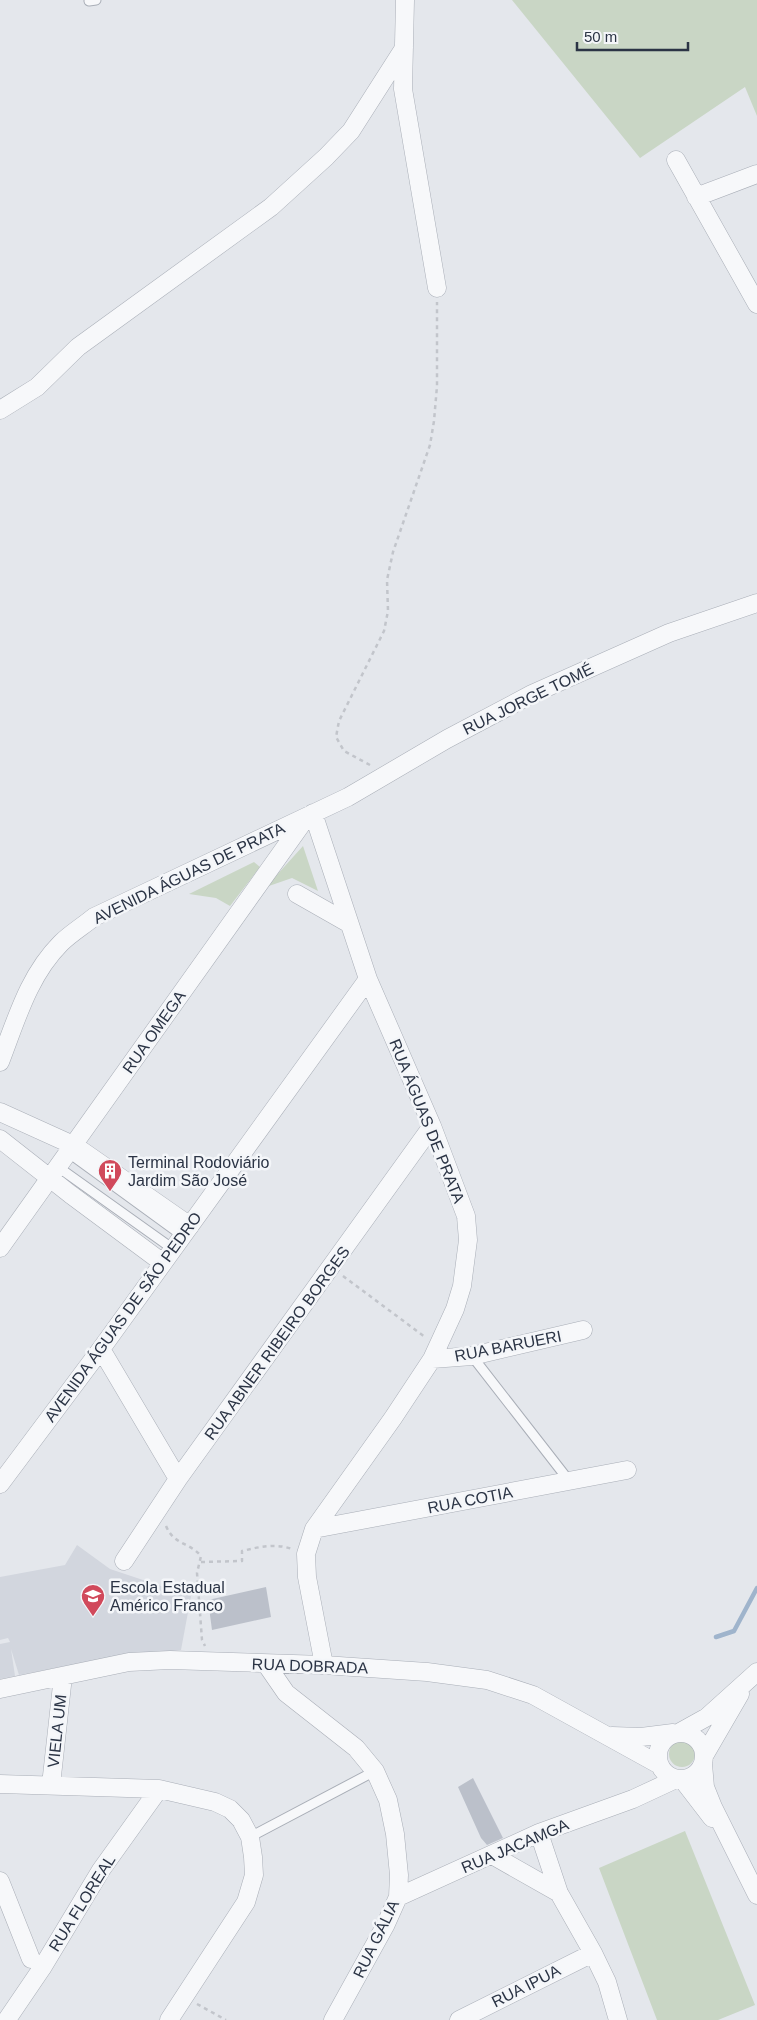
<svg xmlns="http://www.w3.org/2000/svg" width="757" height="2020" viewBox="0 0 757 2020" font-family="Arial,sans-serif">
  <style>
    .built { fill: #d2d6de }
    .green { fill: #c9d6c5 }
    .lines { fill: none; stroke-linecap: round; stroke-linejoin: round }
    .stream { stroke: #9fb4cc; stroke-width: 4.5 }
    .building { fill: #bbc0ca }
    .service-casing { stroke: #a9aeb7; stroke-width: 11 }
    .minor-casing { stroke: #a9aeb7; stroke-width: 19 }
    .path { stroke: #c2c5cb; stroke-width: 2.5; stroke-dasharray: 4 4; stroke-linecap: butt }
    .service { stroke: #f7f8fa; stroke-width: 9 }
    .minor { stroke: #f7f8fa; stroke-width: 18 }
    .labels { text-anchor: middle; dominant-baseline: central; stroke-width: 5; stroke-linejoin: round; paint-order: stroke }
    .street-label { font-size: 16px; fill: #2b3445; stroke: #f4f6f9 }
    .poi-label { font-size: 16px; fill: #2b3445; stroke: #f4f6f9; text-anchor: start }
  </style>
  <rect width="100%" height="100%" fill="#e4e7ec"/>
  <path class="built" d="M 77,1545 L 110,1569 L 191,1596 L 181,1650 L 103,1659 L 19,1675 L 11,1649 L 15,1676 L 0,1679 L 0,1644 L 10,1642 L 8,1638 L 0,1640 L 0,1577 L 65,1565 Z"/>
  <path class="green" d="M 512,0 L 757,0 L 757,116 L 745,87 L 640,158 Z
    M 303,846 L 318,891 L 292,878 L 266,887 Z
    M 254,862 L 260,867 L 230,906 L 216,898 L 189,894 Z
    M669 1754a13 13 0 1 1 26 0a13 13 0 1 1-26 0Z
    M 685,1831 L 755,2005 L 718,2020 L 657,2020 L 599,1868 Z"/>
  <g class="lines">
    <path class="stream" d="M 716,1637 L 734,1631 L 757,1588"/>
  </g>
  <path class="building" d="M 266,1587 L 271,1617 L 212,1630 L 208,1600 Z
    M 473,1778 L 503,1838 L 487,1845 L 481,1838 L 458,1787 Z"/>
  <g class="lines">
    <g class="service-casing">
      <path id="service" d="M 89,1 L 96,0
        M 69,1153 L 183,1236
        M 58,1167 L 173,1249
        M 472,1356 L 570,1482
        M 250,1837 L 375,1771"/>
    </g>
    <g class="minor-casing">
      <path id="minor" d="M 405,0 L 403,89 L 437,288
        M 676,160 L 757,304
        M 696,197 L 757,174
        M 0,410 L 37,387 L 78,347 L 271,207 L 326,157 L 351,131 L 404,48
        M 313,813 L 368,979 L 432,1126 L 466,1216 L 468,1240 L 462,1286 L 455,1309 L 432,1359 L 393,1418 L 314,1529 L 306,1554 L 307,1577 L 324,1665
        M 297,894 L 348,923
        M 0,1062 C 16,1021 28,976 61,943 C 70,934 83,926 94,917 L 348,797 L 447,739 L 532,694 L 669,633 L 757,603
        M 0,1112 L 75,1146 L 190,1226
        M 0,1139 L 70,1194 L 163,1263
        M 0,1248 L 306,818
        M 101,1349 L 178,1479
        M 432,1359 L 472,1356 L 583,1330
        M 0,1484 L 101,1349 L 368,979
        M 314,1529 L 627,1470
        M 124,1561 L 178,1479 L 432,1126
        M 266,1664 L 286,1693 L 356,1748 L 375,1771 L 388,1800 L 395,1834 L 399,1875 L 398,1897 L 385,1926 L 333,2020
        M 0,1689 L 129,1662 L 170,1660 L 324,1665 L 427,1672 L 487,1680 L 533,1695 L 658,1764
        M 680,1732 L 707,1717 L 757,1672
        M658 1756a23 23 0 1 1 46 0a23 23 0 1 1-46 0Z
        M 612,1736 L 641,1737 L 673,1733
        M 704,1756 L 740,1694
        M 703,1764 L 705,1787 L 713,1807 L 757,1895
        M 682,1779 L 712,1818
        M 0,1784 L 159,1789 L 215,1802 L 230,1809 L 241,1820 L 250,1837 L 253,1857 L 254,1875 L 246,1902 L 169,2020
        M 51,1785 L 63,1676
        M 539,1833 L 559,1893 L 593,1953 L 607,1982 L 618,2020
        M 492,1855 L 559,1893
        M 0,1881 L 31,1959
        M 398,1897 L 539,1833 L 633,1799 L 676,1779
        M 8,2018 L 42,1968 L 101,1870 L 159,1789
        M 459,2020 L 593,1953"/>
    </g>
    <path class="path" d="M 370,765 L 344,751 L 336,737 L 339,721 L 384,631 L 388,611 L 387,580 L 393,552 L 430,445 L 434,421 L 437,386 L 437,302
      M 343,1276 L 425,1337
      M 166,1526 C 174,1545 189,1542 201,1556 L 197,1573 L 202,1640 L 205,1646
      M 201,1562 L 242,1561 L 242,1551 C 259,1547 275,1543 292,1549
      M 197,2004 L 226,2020"/>
    <use href="#service" class="service"/>
    <use href="#minor" class="minor"/>
  </g>
  <defs>
    <g id="building-pin" transform="scale(1.25)"><path d="M0 17L-7.5 6A9.5 9.5 0 1 1 7.5 6Z" fill="#d1495b" stroke="#f4f6f9"/><path d="M-4-6H4V6H1V3H-1V6H-4ZM-2.5-4.3h1.7v1.8h-1.7ZM.8-4.3h1.7v1.8H.8ZM-2.5-1h1.7V.8h-1.7ZM.8-1h1.7V.8H.8Z" fill="#fff"/></g>
    <g id="school-pin" transform="scale(1.25)"><path d="M0 17L-7.5 6A9.5 9.5 0 1 1 7.5 6Z" fill="#d1495b" stroke="#f4f6f9"/><path d="M0-5L7-2L0 1L-7-2ZM-4 1L0 2.5L4 1V4Q0 6-4 4Z" fill="#fff"/></g>
  </defs>
  <g fill-rule="evenodd">
    <use href="#building-pin" x="110" y="1171"/>
    <use href="#school-pin" x="93" y="1596"/>
  </g>
  <g class="labels">
    <g class="street-label">
      <text transform="translate(528 699) rotate(-26)">RUA JORGE TOMÉ</text>
      <text transform="translate(189 873) rotate(-26)">AVENIDA ÁGUAS DE PRATA</text>
      <text transform="translate(154 1032) rotate(-55)">RUA OMEGA</text>
      <text transform="translate(427 1121) rotate(68)">RUA ÁGUAS DE PRATA</text>
      <text transform="translate(123 1317) rotate(-54)">AVENIDA ÁGUAS DE SÃO PEDRO</text>
      <text transform="translate(277 1343) rotate(-54)">RUA ABNER RIBEIRO BORGES</text>
      <text transform="translate(508 1346) rotate(-11)">RUA BARUERI</text>
      <text transform="translate(470 1500) rotate(-11)">RUA COTIA</text>
      <text transform="translate(310 1666) rotate(2)">RUA DOBRADA</text>
      <text transform="translate(57 1731) rotate(-84)">VIELA UM</text>
      <text transform="translate(515 1846) rotate(-23)">RUA JACAMGA</text>
      <text transform="translate(82 1903) rotate(-58)">RUA FLOREAL</text>
      <text transform="translate(376 1939) rotate(-64)">RUA GÁLIA</text>
      <text transform="translate(526 1986) rotate(-27)">RUA IPUA</text>
    </g>
    <g class="poi-label">
      <text x="128" y="1162">Terminal Rodoviário<tspan x="128" dy="18">Jardim São José</tspan></text>
      <text x="110" y="1587">Escola Estadual<tspan x="110" dy="18">Américo Franco</tspan></text>
    </g>
  </g>
  <path d="M577 42v8h111v-8" fill="none" stroke="#2b3445" stroke-width="2.5"/>
  <text x="584" y="42" font-size="15" fill="#2b3445" stroke="#f4f6f9" stroke-width="4" paint-order="stroke">50 m</text>
</svg>
